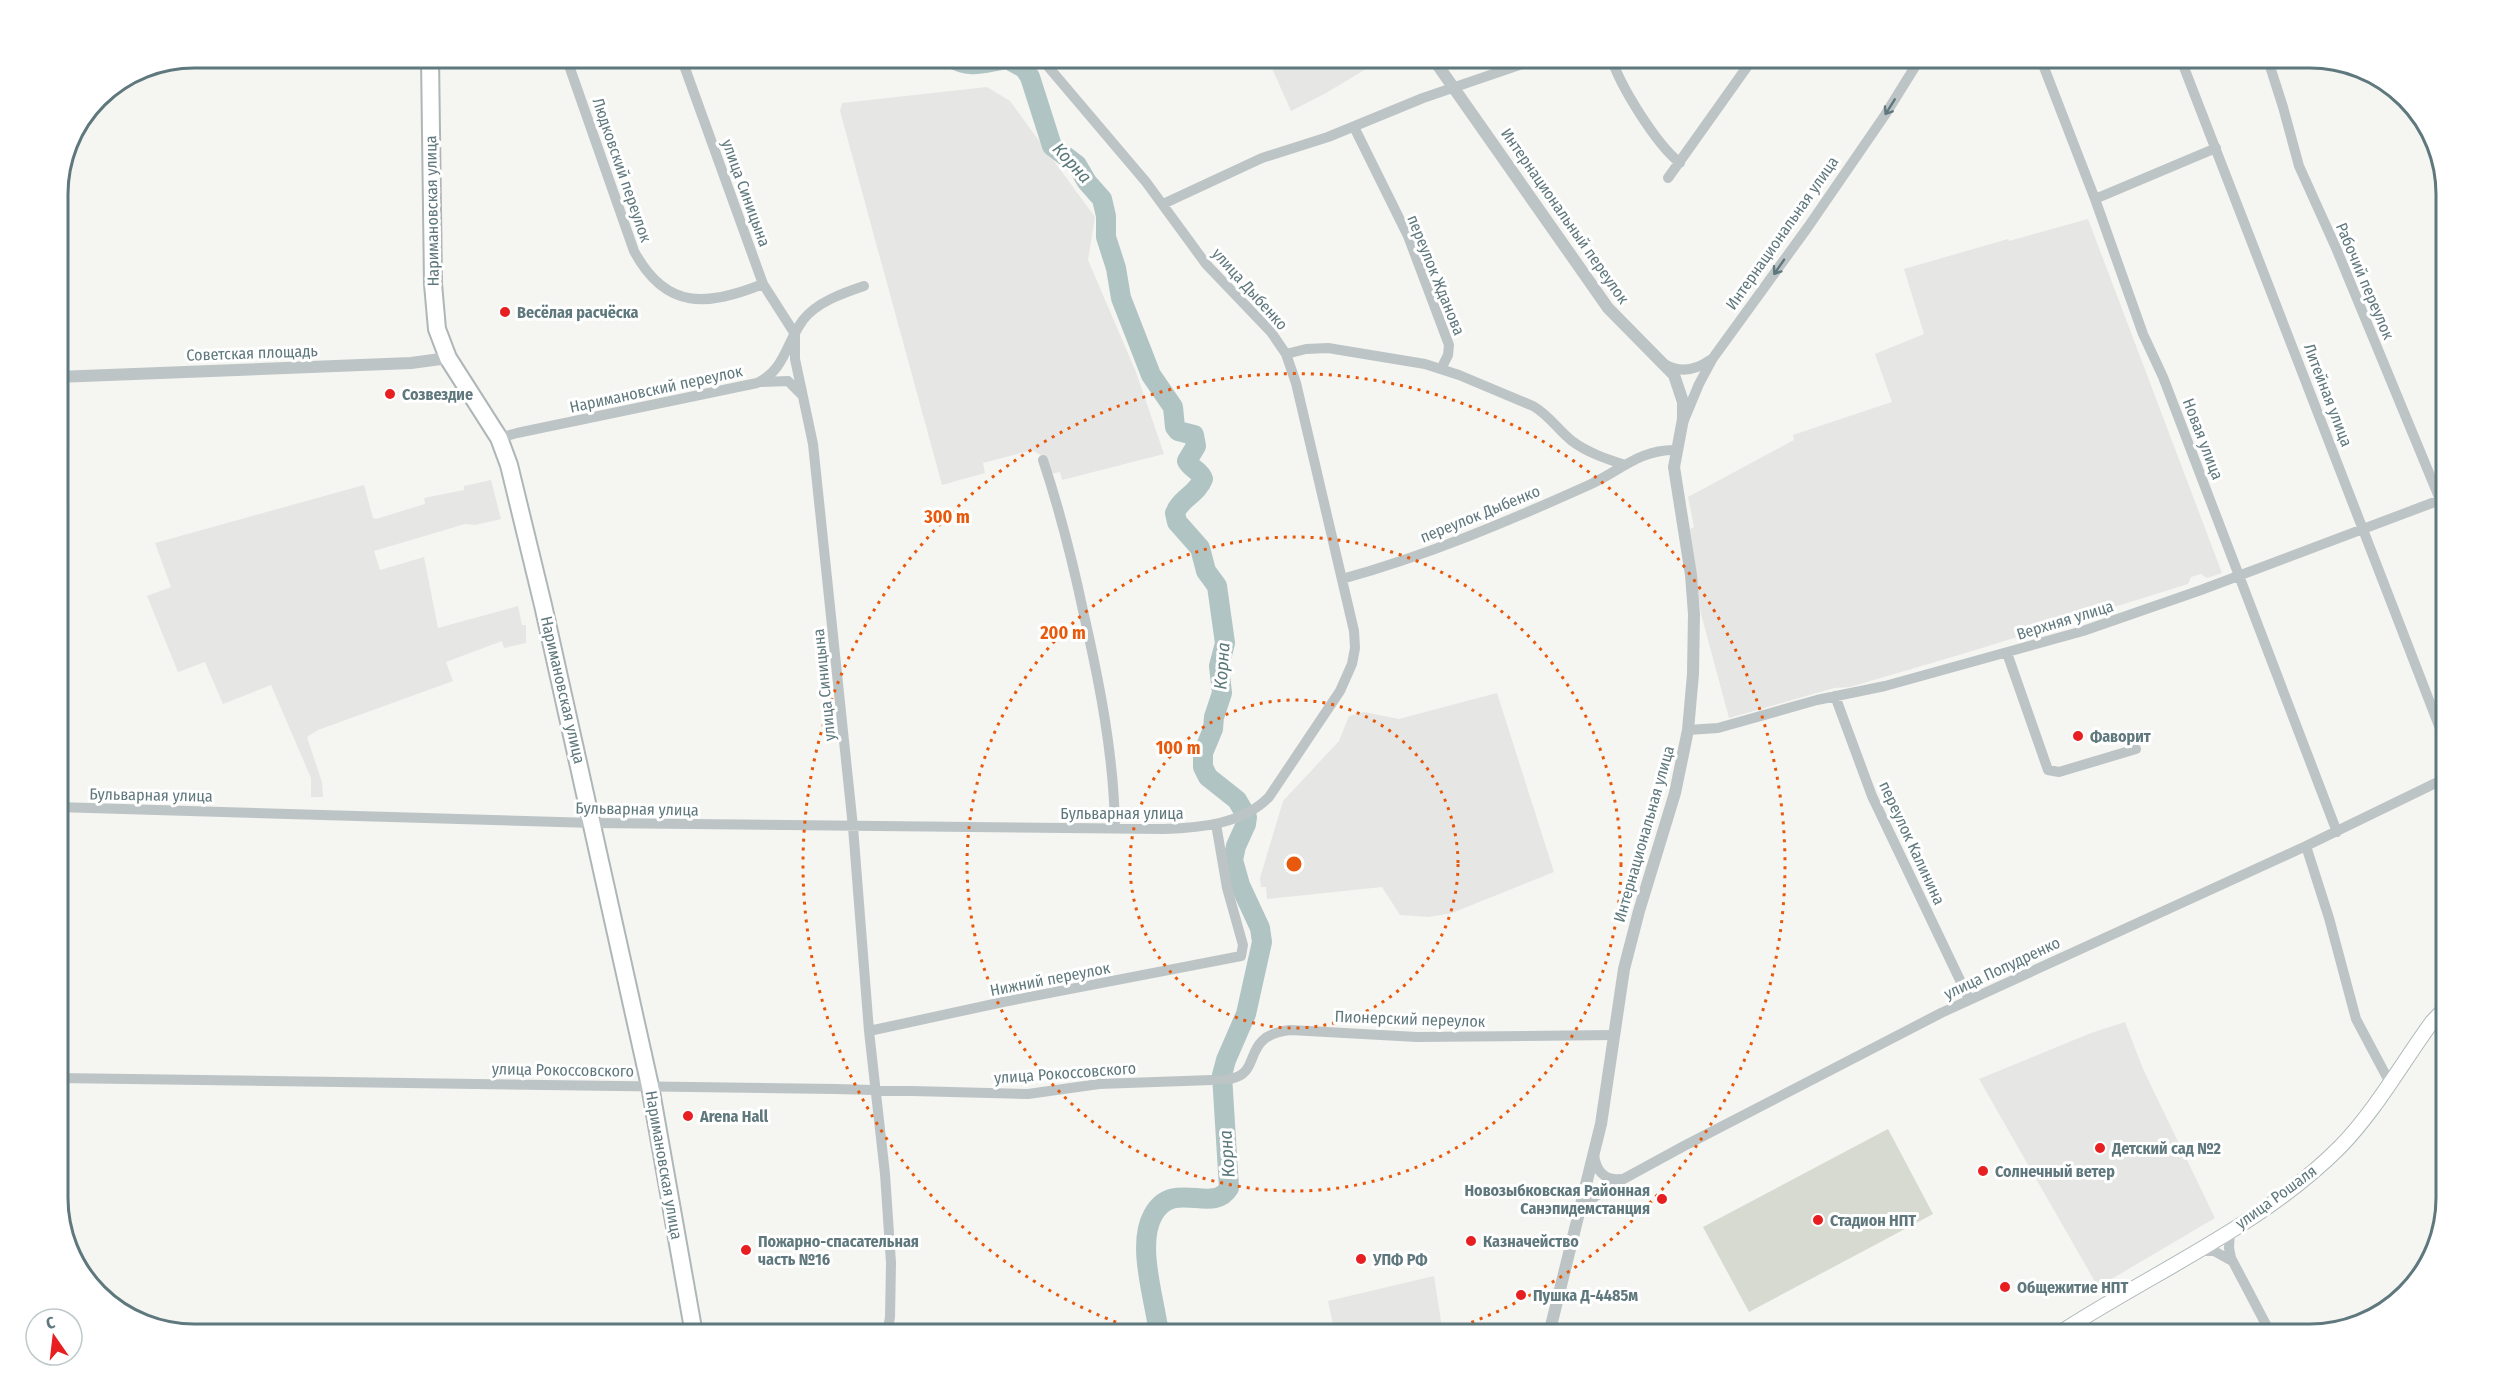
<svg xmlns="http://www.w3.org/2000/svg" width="2503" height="1391" viewBox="0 0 2503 1391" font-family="'Fira Sans Condensed',sans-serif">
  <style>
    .built { fill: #e6e6e5 }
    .green { fill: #d6dad0 }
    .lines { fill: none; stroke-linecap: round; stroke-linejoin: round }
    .river { stroke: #b1c4c4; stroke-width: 20 }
    .secondary-casing { stroke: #adb7b9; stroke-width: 16 }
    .primary-casing { stroke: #afb6b8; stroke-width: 20 }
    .pedestrian { stroke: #bdc4c6; stroke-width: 8 }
    .minor { stroke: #bdc4c6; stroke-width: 10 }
    .tertiary { stroke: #bdc4c6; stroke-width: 12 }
    .secondary { stroke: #fff; stroke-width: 14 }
    .primary { stroke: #fff; stroke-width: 16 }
    .oneway { stroke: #5f787d }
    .ring { fill: none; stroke: #e8590c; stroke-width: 3; stroke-dasharray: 3 6 }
    .poi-dot { fill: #e71f20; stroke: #fff; stroke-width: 2 }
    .labels { text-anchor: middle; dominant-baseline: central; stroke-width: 6; stroke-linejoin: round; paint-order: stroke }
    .street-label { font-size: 16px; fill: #5f787d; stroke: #fff }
    .poi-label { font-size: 16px; font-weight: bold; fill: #5f787d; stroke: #fff; text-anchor: start }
    .water-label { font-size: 18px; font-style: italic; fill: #5a7879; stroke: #fff }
    .rim { fill: none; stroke: #5f787d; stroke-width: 3 }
    .centre { fill: #e8590c; stroke: #fff; stroke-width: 3 }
    .ring-label { font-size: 18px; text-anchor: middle; font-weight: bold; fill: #e8590c; stroke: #fff; stroke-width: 6; stroke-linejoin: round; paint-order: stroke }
  </style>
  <rect width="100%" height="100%" fill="#f5f5f1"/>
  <path class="built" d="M 1267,57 L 1386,57 L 1326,93 L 1291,111 Z
    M 987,87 L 1010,101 L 1095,217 L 1088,260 L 1136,372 L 1164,454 L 1062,480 L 1060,472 L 1051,474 L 1046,458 L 1032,450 L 983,463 L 985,473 L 942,485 L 840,111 L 842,103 Z
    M 2088,219 L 2222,573 L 2207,578 L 2201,574 L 2191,577 L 2188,584 L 1969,652 L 1850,687 L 1834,688 L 1729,718 L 1701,614 L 1690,529 L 1694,527 L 1688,497 L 1794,440 L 1793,435 L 1892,402 L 1875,354 L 1924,334 L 1904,269 L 2008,239 L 2009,241 Z
    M 491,480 L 501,519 L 475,525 L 465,524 L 374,551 L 380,570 L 424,557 L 438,628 L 518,606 L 522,625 L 526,625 L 526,643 L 504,648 L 502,641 L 446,662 L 453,681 L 318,730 L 307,737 L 322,782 L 323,797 L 311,797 L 311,778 L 271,685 L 223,704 L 205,662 L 178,672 L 147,596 L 171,587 L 155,543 L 364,485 L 373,518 L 376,519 L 425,504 L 424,498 L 464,490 L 464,486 Z
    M 1497,693 L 1554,872 L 1452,913 L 1429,917 L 1400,915 L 1382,887 L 1267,899 L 1266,887 L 1261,887 L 1260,878 L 1283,801 L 1339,741 L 1349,716 L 1364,712 L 1399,719 Z
    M 2125,1022 L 2143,1069 L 2215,1218 L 2098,1287 L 1979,1079 L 2091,1033 Z
    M 1434,1276 L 1443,1334 L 1335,1334 L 1328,1301 Z"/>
  <path class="green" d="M 1888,1129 L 1933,1214 L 1749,1312 L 1703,1227 Z"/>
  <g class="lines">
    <path class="river" d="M 949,57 C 972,70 984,62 1007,59 L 1024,68 L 1030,77 L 1052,146 L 1077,165 L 1087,182 L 1102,199 L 1106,216 L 1106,237 L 1116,268 L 1121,298 L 1151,375 L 1173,407 L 1175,427 L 1178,431 L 1194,435 L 1196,446 L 1187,461 C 1191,469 1201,471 1203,479 C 1197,494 1180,499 1175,513 L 1177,522 L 1200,548 L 1206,571 L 1217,586 L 1225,643 L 1219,666 L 1222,693 L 1214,717 L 1213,729 L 1203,753 L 1203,767 L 1208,777 L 1237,800 L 1247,817 L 1246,824 L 1236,846 L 1233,860 L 1240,885 L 1260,928 L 1262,942 L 1246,1014 L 1226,1060 L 1222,1075 L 1229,1188 C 1213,1215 1173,1178 1153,1215 C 1136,1245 1155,1300 1159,1334"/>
    <g class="secondary-casing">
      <path id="secondary" d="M 2058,1334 C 2151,1273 2260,1227 2340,1147 C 2376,1110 2402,1063 2432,1022 L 2446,1007"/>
    </g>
    <g class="primary-casing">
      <path id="primary" d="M 430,57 L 433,284 L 437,329 L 448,358 L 499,438 L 509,465 L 543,605 L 650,1086 L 694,1334"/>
    </g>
    <path class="pedestrian" d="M 1212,1080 L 1230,1079"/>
    <path class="minor" d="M 566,57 L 634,251 C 666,311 708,306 763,284
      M 681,57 L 763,284 L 795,334 L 795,359 L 813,444 L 853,827 L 869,1031 L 885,1174 L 891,1263 L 890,1317 L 887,1334
      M 1611,57 C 1620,86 1656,144 1680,163
      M 2040,57 L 2095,199 L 2143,334 L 2163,377 L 2337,832
      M 2180,57 L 2446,744
      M 2267,57 L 2283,107 L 2299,166 L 2336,248 L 2446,514
      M 1354,127 L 1408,236 L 1449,345 L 1448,355 L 1441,369
      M 1668,178 L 1754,57
      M 2095,199 L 2216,148
      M 1163,204 L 1262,158 L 1328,137 L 1423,98 L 1543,57
      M 1286,354 L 1306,349 L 1328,348 L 1425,364 L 1459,375 L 1533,406 C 1549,415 1558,430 1572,441 C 1588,453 1607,459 1625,465
      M 1666,365 C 1681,373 1696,370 1710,360
      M 761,382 L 788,381 L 802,395
      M 1684,420 L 1699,384 L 1713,358 L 1808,227 L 1885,115 L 1921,57
      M 499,438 L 517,433 L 757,383 C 785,370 786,343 803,320 C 817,302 843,293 864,286
      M 1043,460 C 1060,511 1073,563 1084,615 C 1100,685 1114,757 1115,828
      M 1342,579 C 1426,556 1509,521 1589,485 C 1620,471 1640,449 1676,450
      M 2007,653 L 2048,770 L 2059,772 L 2136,749
      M 1835,696 L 1872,796 L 1969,999
      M 1688,730 L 1718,728 L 1817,700 L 1885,686 L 2083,631 L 2201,590 L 2440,500
      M 57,807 L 593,823 L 1164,829 C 1200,828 1243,824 1269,797 L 1340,691 L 1352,664 L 1355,648 L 1354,631 L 1296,383 L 1286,354 L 1271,332 L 1206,264 L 1146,182 L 1040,57
      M 2306,846 L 2329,918 L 2356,1019 L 2390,1083
      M 869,1031 L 1003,1002 L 1241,956 L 1243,945 L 1227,888 L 1216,824
      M 57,1078 L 835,1089 L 1028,1094 L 1099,1084 L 1212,1080
      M 1230,1079 C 1264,1073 1239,1036 1290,1030 L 1417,1037 L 1613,1035
      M 1594,1155 C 1596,1170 1604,1181 1620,1179
      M 1582,1205 L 1616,1183 L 1684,1146 L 1941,1013 L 2306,846 L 2446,778
      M 2230,1230 L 2229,1248 L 2231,1258 L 2271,1334
      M 2200,1251 L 2214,1251 L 2232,1261"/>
    <path class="tertiary" d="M 1432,57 L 1608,308 L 1674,375 L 1683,402 L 1683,419 L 1674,467 L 1691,575 L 1694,614 L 1693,674 L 1688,730 L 1675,793 L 1639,911 L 1624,969 L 1601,1124 L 1549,1334
      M 57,377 L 411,363 L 448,358"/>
    <use href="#secondary" class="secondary"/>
    <use href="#primary" class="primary"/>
  </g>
  <defs><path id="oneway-shaft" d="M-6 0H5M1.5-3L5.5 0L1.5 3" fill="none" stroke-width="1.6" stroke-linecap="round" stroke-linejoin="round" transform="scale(1.5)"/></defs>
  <g class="oneway">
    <use href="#oneway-shaft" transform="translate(1890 107) rotate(122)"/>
    <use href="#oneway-shaft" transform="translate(1779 267) rotate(125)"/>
  </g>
  <g class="ring">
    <circle cx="1294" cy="864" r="164"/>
    <circle cx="1294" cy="864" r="327"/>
    <path d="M1150 1334A491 491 0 1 1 1438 1334"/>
  </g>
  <g class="poi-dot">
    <circle cx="505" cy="312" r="6"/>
    <circle cx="390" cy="394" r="6"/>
    <circle cx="2078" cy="736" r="6"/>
    <circle cx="688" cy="1116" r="6"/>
    <circle cx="2100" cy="1148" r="6"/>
    <circle cx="1983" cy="1171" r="6"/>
    <circle cx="1662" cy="1199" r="6"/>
    <circle cx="1818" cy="1220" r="6"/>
    <circle cx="1471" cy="1241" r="6"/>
    <circle cx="746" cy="1250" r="6"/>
    <circle cx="1361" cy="1259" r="6"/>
    <circle cx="2005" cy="1287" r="6"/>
    <circle cx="1521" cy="1295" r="6"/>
  </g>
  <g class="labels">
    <g class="street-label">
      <text transform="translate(622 170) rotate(71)">Людковский переулок</text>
      <text transform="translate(746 193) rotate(70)">улица Синицына</text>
      <text transform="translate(432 211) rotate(-91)">Наримановская улица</text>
      <text transform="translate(1565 216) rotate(55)">Интернациональный переулок</text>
      <text transform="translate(1782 233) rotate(-55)">Интернациональная улица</text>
      <text transform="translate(1436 275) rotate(68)">переулок Жданова</text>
      <text transform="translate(2365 281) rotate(67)">Рабочий переулок</text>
      <text transform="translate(1250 289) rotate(48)">улица Дыбенко</text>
      <text transform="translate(252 353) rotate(-2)">Советская площадь</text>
      <text transform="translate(656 389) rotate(-12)">Наримановский переулок</text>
      <text transform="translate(2328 395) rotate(69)">Литейная улица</text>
      <text transform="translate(2203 439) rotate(69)">Новая улица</text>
      <text transform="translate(1480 514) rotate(-22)">переулок Дыбенко</text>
      <text transform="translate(2065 620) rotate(-17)">Верхняя улица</text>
      <text transform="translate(824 685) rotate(-96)">улица Синицына</text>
      <text transform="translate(563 690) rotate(77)">Наримановская улица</text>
      <text transform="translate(151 795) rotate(1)">Бульварная улица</text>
      <text transform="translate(637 809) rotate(1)">Бульварная улица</text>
      <text x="1122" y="813">Бульварная улица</text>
      <text transform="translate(1644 834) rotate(-74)">Интернациональная улица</text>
      <text transform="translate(1912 843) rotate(65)">переулок Калинина</text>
      <text transform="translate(2002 968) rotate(-25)">улица Попудренко</text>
      <text transform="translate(1050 979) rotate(-11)">Нижний переулок</text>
      <text transform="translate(1410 1019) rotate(2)">Пионерский переулок</text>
      <text transform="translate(563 1070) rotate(1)">улица Рокоссовского</text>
      <text transform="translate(1065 1073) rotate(-4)">улица Рокоссовского</text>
      <text transform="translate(664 1165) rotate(80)">Наримановская улица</text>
      <text transform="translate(2276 1197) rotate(-36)">улица Рошаля</text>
    </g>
    <g class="poi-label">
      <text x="517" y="312">Весёлая расчёска</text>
      <text x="402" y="394">Созвездие</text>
      <text x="2090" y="736">Фаворит</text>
      <text x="700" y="1116">Arena Hall</text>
      <text x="2112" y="1148">Детский сад №2</text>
      <text x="1995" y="1171">Солнечный ветер</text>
      <text x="1650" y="1190" text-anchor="end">Новозыбковская Районная<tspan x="1650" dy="18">Санэпидемстанция</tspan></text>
      <text x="1830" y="1220">Стадион НПТ</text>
      <text x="758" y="1241">Пожарно-спасательная<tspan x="758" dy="18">часть №16</tspan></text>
      <text x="1483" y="1241">Казначейство</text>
      <text x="1373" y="1259">УПФ РФ</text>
      <text x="2017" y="1287">Общежитие НПТ</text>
      <text x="1533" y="1295">Пушка Д-4485м</text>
    </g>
    <g class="water-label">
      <text transform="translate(1072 163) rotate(47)">Корна</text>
      <text transform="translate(1222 666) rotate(-86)">Корна</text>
      <text transform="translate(1227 1154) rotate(-94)">Корна</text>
    </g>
  </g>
  <path d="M0 0H2503V1391H0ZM194 68H2310A126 126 0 0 1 2436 194V1198A126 126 0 0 1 2310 1324H194A126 126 0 0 1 68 1198V194A126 126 0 0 1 194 68Z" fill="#fff" fill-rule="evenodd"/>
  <path class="rim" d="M194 68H2310A126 126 0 0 1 2436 194V1198A126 126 0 0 1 2310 1324H194A126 126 0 0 1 68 1198V194A126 126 0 0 1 194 68Z"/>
  <circle cx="1294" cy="864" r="9" class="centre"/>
  <g class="ring-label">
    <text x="947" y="523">300 m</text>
    <text x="1063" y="639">200 m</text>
    <text x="1178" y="754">100 m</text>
  </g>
  <g transform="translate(54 1337) rotate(346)"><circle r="28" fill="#ffffff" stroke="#bfc9cb" stroke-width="1.5"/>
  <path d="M0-4.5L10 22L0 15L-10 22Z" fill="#e71f20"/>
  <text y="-9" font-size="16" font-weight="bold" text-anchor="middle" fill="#5f787d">С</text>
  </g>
</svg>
